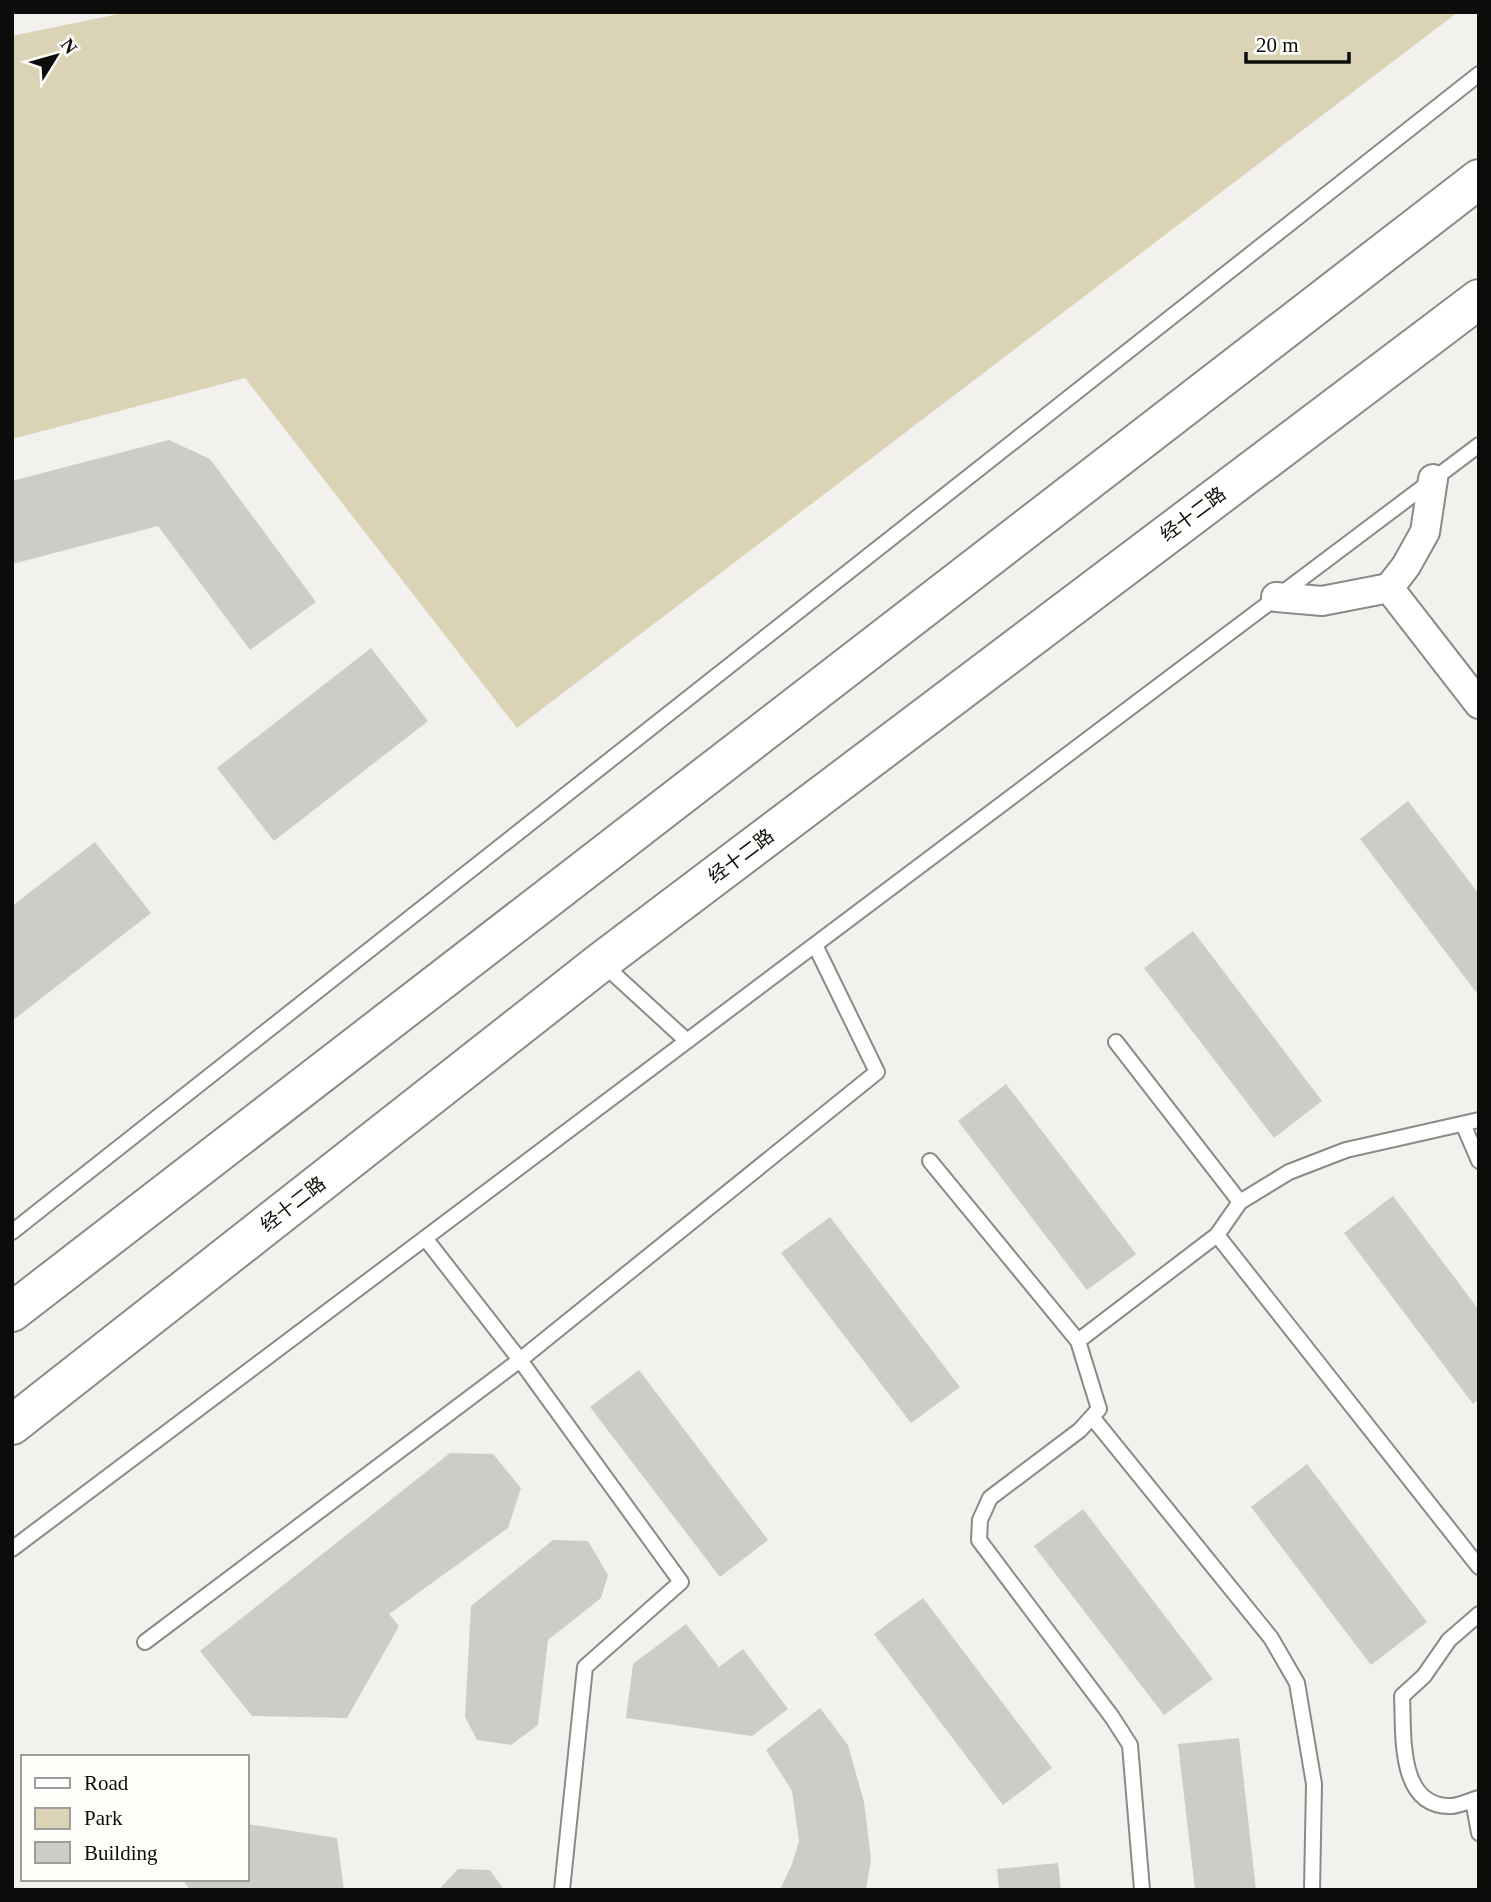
<svg xmlns="http://www.w3.org/2000/svg" width="1491" height="1902" viewBox="0 0 1491 1902" font-family="'Times New Roman','Noto Sans SC',serif">
  <style>
    .green { fill: #dad3b6 }
    .building { fill: #cdccc8 }
    .lines { fill: none; stroke-linecap: round; stroke-linejoin: round }
    .lane-casing { stroke: #8b8a86; stroke-width: 18 }
    .street-casing { stroke: #8b8a86; stroke-width: 32 }
    .secondary-casing { stroke: #8b8a86; stroke-width: 42 }
    .lane { stroke: #fff; stroke-width: 14 }
    .street { stroke: #fff; stroke-width: 28 }
    .secondary { stroke: #fff; stroke-width: 38 }
    .labels { text-anchor: middle; dominant-baseline: central; stroke-width: 5; stroke-linejoin: round; paint-order: stroke }
    .street-label { font-size: 19px; fill: #0c0c0b; stroke: #fffefb }
  </style>
  <rect width="100%" height="100%" fill="#f2f1ed"/>
  <path class="green" d="M 128,12 L 1458,12 L 517,728 L 245,378 L 12,439 L 12,36 Z"/>
  <path class="building" d="M 169,440 L 210,459 L 316,602 L 250,650 L 158,526 L 12,564 L 12,481 Z
    M 371,648 L 428,721 L 274,841 L 217,768 Z
    M 1408,801 L 1479,894 L 1479,996 L 1360,839 Z
    M 95,842 L 151,913 L 12,1021 L 12,906 Z
    M 1193,931 L 1322,1101 L 1274,1138 L 1144,968 Z
    M 1006,1084 L 1136,1254 L 1087,1290 L 958,1121 Z
    M 1393,1196 L 1479,1310 L 1479,1399 L 1473,1404 L 1344,1233 Z
    M 830,1217 L 960,1387 L 911,1423 L 781,1253 Z
    M 639,1370 L 768,1540 L 720,1577 L 590,1407 Z
    M 450,1453 L 493,1454 L 521,1488 L 508,1528 L 389,1614 L 399,1626 L 347,1718 L 252,1716 L 200,1651 Z
    M 1307,1464 L 1427,1622 L 1371,1665 L 1251,1507 Z
    M 1083,1509 L 1213,1679 L 1164,1715 L 1034,1546 Z
    M 553,1540 L 588,1541 L 608,1575 L 601,1598 L 548,1640 L 538,1725 L 511,1745 L 477,1740 L 465,1717 L 471,1606 Z
    M 923,1598 L 1052,1768 L 1003,1805 L 874,1634 Z
    M 686,1624 L 719,1667 L 743,1649 L 788,1709 L 752,1736 L 626,1718 L 633,1664 Z
    M 820,1708 L 848,1745 L 864,1802 L 871,1859 L 866,1890 L 780,1890 L 792,1864 L 799,1841 L 792,1791 L 766,1750 Z
    M 1239,1738 L 1256,1890 L 1195,1890 L 1178,1744 Z
    M 247,1824 L 337,1838 L 344,1890 L 190,1890 L 182,1879 L 247,1879 Z
    M 1058,1863 L 1061,1890 L 999,1890 L 997,1869 Z
    M 458,1869 L 490,1870 L 504,1890 L 441,1890 L 442,1886 Z"/>
  <g class="lines">
    <g class="lane-casing">
      <path id="lane" d="M 603,964 L 687,1041
        M 1116,1042 L 1240,1202
        M 1463,1124 L 1479,1161
        M 930,1161 L 1078,1341 L 1099,1409 L 1080,1430 L 990,1498 L 980,1520 L 979,1540 L 1112,1717 L 1130,1745 L 1142,1890
        M 12,1232 L 1479,74
        M 1217,1235 L 1479,1567
        M 425,1238 L 520,1360 L 681,1582 L 585,1667 L 562,1890
        M 1078,1341 L 1217,1235 L 1240,1202 L 1289,1172 L 1346,1150 L 1479,1120
        M 1092,1417 L 1271,1638 L 1297,1683 L 1314,1784 L 1312,1890
        M 12,1549 L 1479,445
        M 1479,1614 L 1449,1640 L 1424,1676 L 1402,1696 C 1404,1734 1397,1808 1452,1806 C 1461,1805 1471,1800 1479,1798
        M 145,1642 L 520,1360 L 877,1072 L 815,945
        M 1473,1800 L 1479,1833"/>
    </g>
    <g class="street-casing">
      <path id="street" d="M 1389,588 L 1479,704
        M 1276,597 L 1322,601 L 1389,588 L 1406,566 L 1425,532 L 1433,479"/>
    </g>
    <g class="secondary-casing">
      <path id="secondary" d="M 12,1312 L 1479,179
        M 12,1425 L 601,962 L 1479,299"/>
    </g>
    <use href="#lane" class="lane"/>
    <use href="#street" class="street"/>
    <use href="#secondary" class="secondary"/>
  </g>
  <g class="labels">
    <g class="street-label">
      <text transform="translate(1193 514) rotate(-37)">经十二路</text>
      <text transform="translate(741 856) rotate(-37)">经十二路</text>
      <text transform="translate(293 1204) rotate(-38)">经十二路</text>
    </g>
  </g>
  <rect width="1491" height="1902" fill="none" stroke="#0c0c0b" stroke-width="28"/>
  <rect x="21" y="1755" width="228" height="126" fill="#fffefb" stroke="#9e9d9b" stroke-width="2"/>
  <rect x="35" y="1778" width="35" height="10" fill="#ffffff" stroke="#9e9d9b" stroke-width="2"/>
  <text x="84" y="1790" font-size="21" fill="#0c0c0b">Road</text>
  <rect x="35" y="1808" width="35" height="21" fill="#dad3b6" stroke="#9e9d9b" stroke-width="2"/>
  <text x="84" y="1825" font-size="21" fill="#0c0c0b">Park</text>
  <rect x="35" y="1842" width="35" height="21" fill="#cdccc8" stroke="#9e9d9b" stroke-width="2"/>
  <text x="84" y="1860" font-size="21" fill="#0c0c0b">Building</text>
  <g transform="translate(56 56) rotate(53)" stroke="#fffefb" stroke-width="5" paint-order="stroke">
  <path d="M0-5L12 26L0 18L-12 26Z" fill="#0c0c0b"/>
  <text y="-10" font-size="19" font-weight="bold" text-anchor="middle" fill="#0c0c0b">N</text>
  </g>
  <path d="M1246 52v10h103v-10" fill="none" stroke="#0c0c0b" stroke-width="3.5"/>
  <text x="1256" y="52" font-size="21" fill="#0c0c0b" stroke="#fffefb" stroke-width="5" paint-order="stroke">20 m</text>
</svg>
